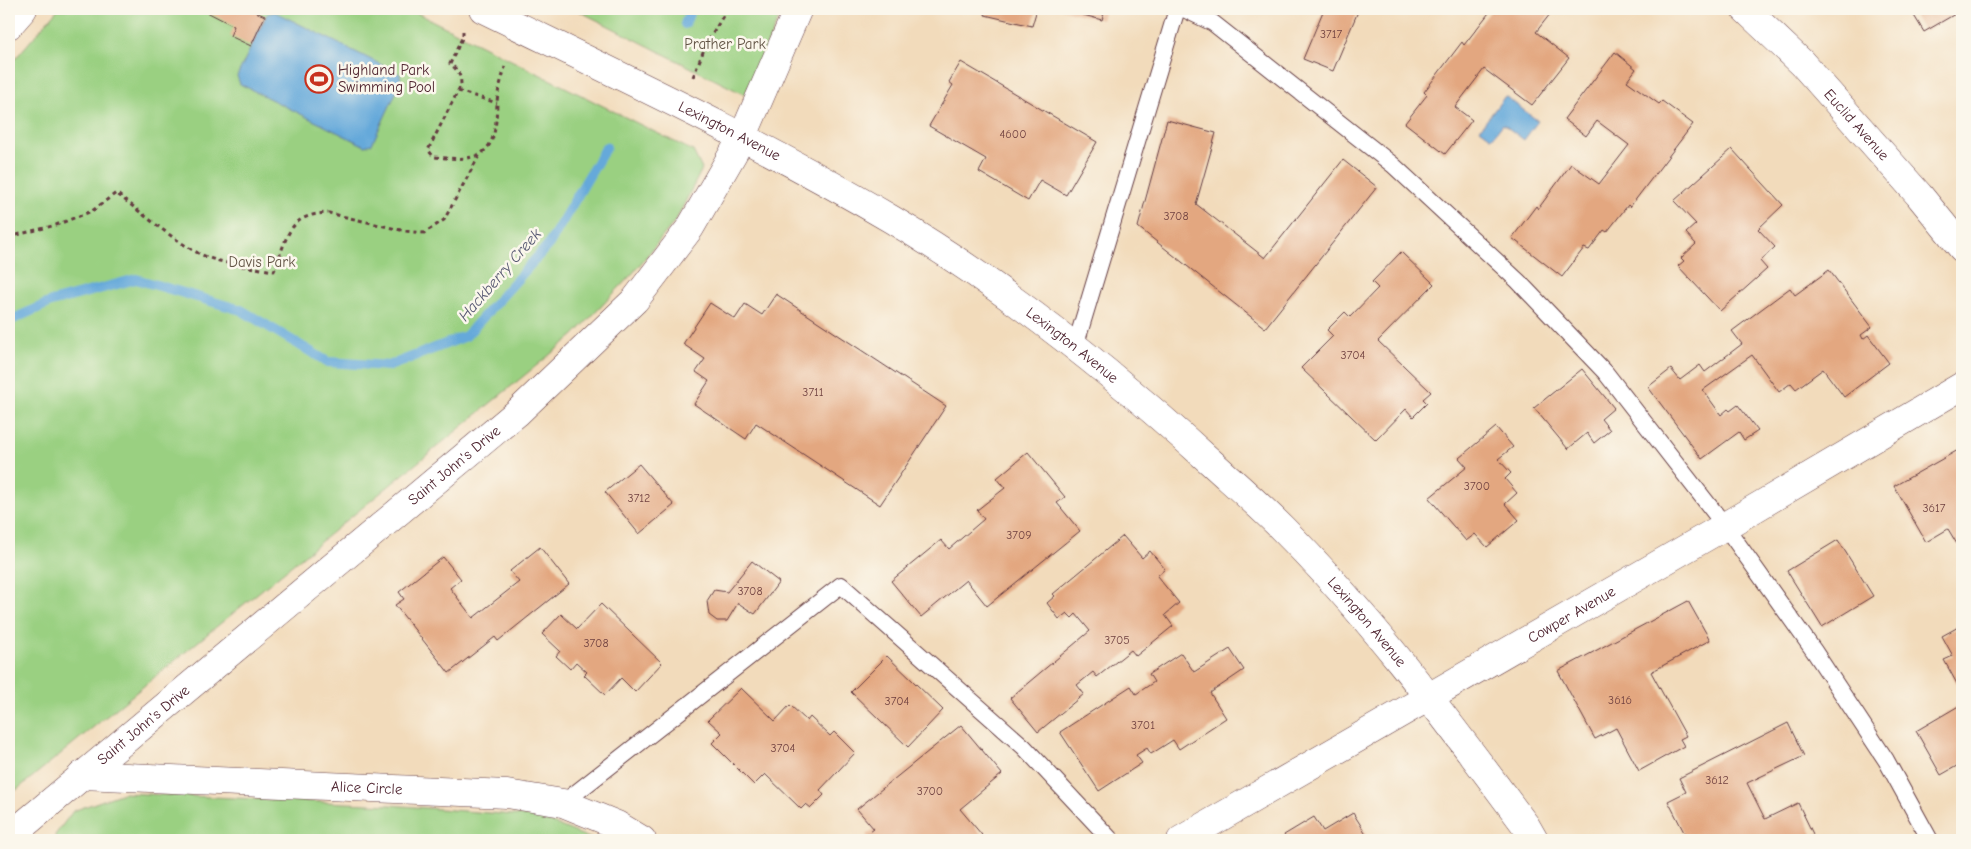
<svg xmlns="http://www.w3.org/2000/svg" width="1971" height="849" viewBox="0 0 1971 849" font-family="'Comic Neue',sans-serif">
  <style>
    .green { fill: #9ad081; stroke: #727856 }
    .water { fill: #65a9da; stroke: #586482 }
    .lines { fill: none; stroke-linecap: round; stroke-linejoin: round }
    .stream { stroke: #65a9da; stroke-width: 10 }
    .building { fill: #e3a780 }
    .lane-casing { stroke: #633b41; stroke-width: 18 }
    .street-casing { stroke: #633b41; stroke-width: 29 }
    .path { stroke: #633b41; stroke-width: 3; stroke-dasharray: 4 4; stroke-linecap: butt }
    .lane { stroke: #fff; stroke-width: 16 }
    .street { stroke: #fff; stroke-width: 28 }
    .labels { text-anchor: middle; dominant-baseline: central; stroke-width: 5; stroke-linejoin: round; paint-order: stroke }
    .number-label { font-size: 12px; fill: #704140 }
    .park-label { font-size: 15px; fill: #625445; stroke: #fbf7ec }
    .poi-label { font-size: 15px; fill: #4a1f2b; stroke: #fbf7ec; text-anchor: start }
    .street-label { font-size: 15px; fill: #4a1f2b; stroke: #fbf7ec }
    .water-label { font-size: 16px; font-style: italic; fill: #555671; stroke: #fbf7ec }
  </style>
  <rect width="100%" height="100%" fill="#fbf7ec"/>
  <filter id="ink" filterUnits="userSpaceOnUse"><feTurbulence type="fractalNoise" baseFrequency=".02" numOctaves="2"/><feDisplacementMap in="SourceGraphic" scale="10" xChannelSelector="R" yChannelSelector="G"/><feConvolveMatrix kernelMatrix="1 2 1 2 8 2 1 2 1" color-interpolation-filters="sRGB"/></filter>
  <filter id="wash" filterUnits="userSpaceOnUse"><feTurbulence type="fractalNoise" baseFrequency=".0096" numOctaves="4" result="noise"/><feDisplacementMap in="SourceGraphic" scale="20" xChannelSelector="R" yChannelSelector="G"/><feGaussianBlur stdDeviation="1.12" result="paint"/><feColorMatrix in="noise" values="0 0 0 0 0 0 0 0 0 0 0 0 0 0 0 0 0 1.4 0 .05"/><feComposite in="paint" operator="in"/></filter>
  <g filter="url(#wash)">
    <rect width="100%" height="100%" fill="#f2dbbb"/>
    <path class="green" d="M 58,9 L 409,9 L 693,151 L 702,169 L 676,220 L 633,273 L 574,335 L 9,796 L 9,66 Z
      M 575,9 L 783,9 L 745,95 Z
      M 123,793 L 390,805 L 538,817 L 594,840 L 56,840 L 55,835 L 73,811 Z"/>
    <path class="water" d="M 275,12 L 400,74 L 401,82 L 372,144 L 365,146 L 240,84 L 237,76 L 267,14 Z
      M 1505,96 L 1538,121 L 1524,140 L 1503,124 L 1492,138 L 1480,129 Z"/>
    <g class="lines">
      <path class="stream" d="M 685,24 L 691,9
        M 9,321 L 51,302 L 136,279 L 241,310 L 328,362 L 389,366 L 466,336 L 549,244 L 606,147"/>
    </g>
    <g id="blocks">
      <path class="building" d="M 206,9 L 249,9 L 265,16 L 251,46 L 230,36 L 234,26 L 205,11 Z
        M 986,9 L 1037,9 L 1032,26 L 985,15 Z
        M 1061,9 L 1105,9 L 1102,20 Z
        M 1324,9 L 1359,9 L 1333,71 L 1303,59 Z
        M 1492,9 L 1554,9 L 1536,32 L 1569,58 L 1532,105 L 1484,69 L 1455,107 L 1472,120 L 1445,154 L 1405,123 L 1427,95 L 1424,92 L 1462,42 L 1464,45 Z
        M 1910,9 L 1962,9 L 1962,10 L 1924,32 Z
        M 1615,52 L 1636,69 L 1627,81 L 1659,104 L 1662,101 L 1693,124 L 1630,207 L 1628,205 L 1607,232 L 1604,230 L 1589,250 L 1584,248 L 1562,277 L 1512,238 L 1536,206 L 1538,209 L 1571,164 L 1599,184 L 1629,145 L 1597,121 L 1586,136 L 1564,119 Z
        M 961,62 L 1097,142 L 1066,195 L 1040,180 L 1028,201 L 979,172 L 986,159 L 929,126 L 953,85 L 949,82 Z
        M 1167,120 L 1216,133 L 1196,204 L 1265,258 L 1343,160 L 1377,187 L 1265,328 L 1138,227 Z
        M 1732,149 L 1783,205 L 1758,229 L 1775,247 L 1760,261 L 1767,269 L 1720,311 L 1678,266 L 1684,261 L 1681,258 L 1696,244 L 1686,233 L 1696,224 L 1674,201 Z
        M 1401,252 L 1434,284 L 1378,341 L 1431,392 L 1423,399 L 1427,403 L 1413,417 L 1406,409 L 1376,440 L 1301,368 L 1333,336 L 1327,330 L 1345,312 L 1350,317 L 1378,288 L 1372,282 Z
        M 1829,270 L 1872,327 L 1861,335 L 1863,339 L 1868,335 L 1889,363 L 1844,397 L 1823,369 L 1796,389 L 1791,383 L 1779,392 L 1752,355 L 1703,390 L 1721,415 L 1728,409 L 1730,411 L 1738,405 L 1758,431 L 1744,440 L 1739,432 L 1702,459 L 1648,387 L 1671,369 L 1680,380 L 1700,365 L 1705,372 L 1742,344 L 1732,331 L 1790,288 L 1795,295 Z
        M 776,294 L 946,406 L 880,505 L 756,423 L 746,439 L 694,404 L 709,381 L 696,372 L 705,359 L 683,344 L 710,303 L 735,319 L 745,304 L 762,315 Z
        M 1582,369 L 1614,408 L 1601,419 L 1610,430 L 1594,443 L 1587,433 L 1568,449 L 1534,408 Z
        M 1496,427 L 1513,447 L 1498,459 L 1511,473 L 1505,479 L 1517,493 L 1505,504 L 1519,520 L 1487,547 L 1475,534 L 1466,541 L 1429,498 L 1467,467 L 1459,458 Z
        M 1960,449 L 1962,453 L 1962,541 L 1957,544 L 1948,529 L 1926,542 L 1894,486 Z
        M 1028,452 L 1065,497 L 1057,503 L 1080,531 L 987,606 L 966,580 L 921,617 L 891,581 L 941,540 L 949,549 L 984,519 L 977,510 L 1005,488 L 997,478 Z
        M 639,464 L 674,505 L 639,534 L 605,492 Z
        M 1123,536 L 1142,558 L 1150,551 L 1165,569 L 1157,576 L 1179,603 L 1165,615 L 1173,626 L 1136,656 L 1131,650 L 1097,677 L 1093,672 L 1077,685 L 1084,694 L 1038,732 L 1010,698 L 1090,631 L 1076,614 L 1072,618 L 1067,613 L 1059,619 L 1047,603 L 1055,596 L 1053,594 Z
        M 1838,540 L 1873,596 L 1822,627 L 1787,571 Z
        M 540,547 L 569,584 L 498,641 L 495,637 L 449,673 L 395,605 L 404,599 L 399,592 L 443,557 L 461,579 L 450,588 L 473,618 L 519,582 L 510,571 Z
        M 752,561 L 779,582 L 755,614 L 738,603 L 727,621 L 717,621 L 709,615 L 707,601 L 714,590 L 727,592 Z
        M 1688,601 L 1710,640 L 1651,672 L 1686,736 L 1680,739 L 1684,746 L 1639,771 L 1616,728 L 1595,739 L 1558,671 Z
        M 601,604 L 662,663 L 635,692 L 621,678 L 605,695 L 584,675 L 587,672 L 576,662 L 570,669 L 556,656 L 560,651 L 542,634 L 561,614 L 577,629 Z
        M 1962,625 L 1962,693 L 1944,660 L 1953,656 L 1942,636 Z
        M 1230,649 L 1244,670 L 1210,693 L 1226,718 L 1179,749 L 1173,740 L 1151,754 L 1147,748 L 1136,755 L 1142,763 L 1099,791 L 1060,732 L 1131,686 L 1136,694 L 1154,682 L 1149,674 L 1181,653 L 1194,672 Z
        M 887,656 L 943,710 L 908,747 L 851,692 Z
        M 741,688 L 775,721 L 790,705 L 807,721 L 810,717 L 830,736 L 834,732 L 855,753 L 820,790 L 824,795 L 811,808 L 806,804 L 801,809 L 765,774 L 754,785 L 712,743 L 722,733 L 708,720 Z
        M 1962,704 L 1962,763 L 1941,775 L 1916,731 Z
        M 1788,723 L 1804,756 L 1747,783 L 1765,819 L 1798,803 L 1813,834 L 1802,840 L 1688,840 L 1668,801 L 1686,792 L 1679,778 Z
        M 961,725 L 1002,774 L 960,809 L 982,835 L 976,840 L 870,840 L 866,835 L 874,829 L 857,809 Z
        M 1353,813 L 1370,840 L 1287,840 L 1284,835 L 1314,817 L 1323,831 Z
        M 1962,834 L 1962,840 L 1951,840 Z"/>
    </g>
  </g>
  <g filter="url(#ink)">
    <use href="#blocks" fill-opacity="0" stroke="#633b41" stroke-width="1"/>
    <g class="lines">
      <g class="lane-casing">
        <path id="lane" d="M 1184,9 L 1213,23 L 1393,165 L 1518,281 L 1605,372 L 1725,526 L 1814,651 L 1886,760 L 1930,840
          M 1075,347 L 1177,9
          M 563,803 L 841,585 L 1024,747 L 1111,840"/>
      </g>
      <g class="street-casing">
        <g id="street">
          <path id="s1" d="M 483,9 C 620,76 759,141 891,219 C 1007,288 1113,373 1213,464 C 1236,485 1260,506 1282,528 C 1373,619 1449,723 1526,826 L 1534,840"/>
          <path id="s2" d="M 1745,9 L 1802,63 L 1919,195 L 1962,248"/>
          <path d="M 9,25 L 23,9"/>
          <path id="s3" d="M 82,775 L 507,794 L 563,803 L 617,825 L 642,840"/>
          <path id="s4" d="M 9,837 L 518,412 L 635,300 L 690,228 L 727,164 L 743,136 L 798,9"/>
          <path id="s5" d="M 1181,840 L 1725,526 L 1962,386"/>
        </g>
      </g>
      <path class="path" d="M 463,31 L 463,36 L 450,64 C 458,70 461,75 461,85 L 428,150 L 434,157 C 448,158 468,161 480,154 C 500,142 495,112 498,93 C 500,84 503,75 505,67
        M 693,77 L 705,47 L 727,9
        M 458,91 L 497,103
        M 9,237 L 56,225 L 92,211 L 116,193 C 142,213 169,237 198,253 C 219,264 251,267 274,271 C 288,238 286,214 329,213 L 405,231 L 424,233 L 444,220 L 480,154"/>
      <use href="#lane" class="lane"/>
      <use href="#street" class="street"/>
    </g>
  </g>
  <defs>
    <g id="stadium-ring" transform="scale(1.4375)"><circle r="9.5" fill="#fbf7ec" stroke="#c8321e" stroke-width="1.5"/><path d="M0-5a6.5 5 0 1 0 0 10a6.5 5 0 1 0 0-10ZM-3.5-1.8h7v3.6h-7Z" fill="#c8321e"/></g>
  </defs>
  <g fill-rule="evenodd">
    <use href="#stadium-ring" x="319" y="79"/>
  </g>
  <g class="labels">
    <g class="number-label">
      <text x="1331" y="34">3717</text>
      <text x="1013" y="134">4600</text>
      <text x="1176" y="216">3708</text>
      <text x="1353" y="355">3704</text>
      <text x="813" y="392">3711</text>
      <text x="1477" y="486">3700</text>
      <text x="639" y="498">3712</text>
      <text x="1934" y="508">3617</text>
      <text x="1019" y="535">3709</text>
      <text x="750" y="591">3708</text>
      <text x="1117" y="640">3705</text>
      <text x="596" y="643">3708</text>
      <text x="1620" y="700">3616</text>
      <text x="897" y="701">3704</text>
      <text x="1143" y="725">3701</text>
      <text x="783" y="748">3704</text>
      <text x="1717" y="780">3612</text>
      <text x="930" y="791">3700</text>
    </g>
    <g class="park-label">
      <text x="725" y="44">Prather Park</text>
      <text x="262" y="262">Davis Park</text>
    </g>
    <g class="poi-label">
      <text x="338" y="70">Highland Park<tspan x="338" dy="17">Swimming Pool</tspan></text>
    </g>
    <g class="street-label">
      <text stroke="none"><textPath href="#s2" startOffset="161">Euclid Avenue</textPath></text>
      <text stroke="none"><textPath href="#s1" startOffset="275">Lexington Avenue</textPath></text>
      <text stroke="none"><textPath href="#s1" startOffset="680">Lexington Avenue</textPath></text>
      <text stroke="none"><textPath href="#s4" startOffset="580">Saint John's Drive</textPath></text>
      <text stroke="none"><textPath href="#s5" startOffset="451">Cowper Avenue</textPath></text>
      <text stroke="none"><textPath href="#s1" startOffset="1085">Lexington Avenue</textPath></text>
      <text stroke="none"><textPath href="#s4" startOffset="175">Saint John's Drive</textPath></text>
      <text stroke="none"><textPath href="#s3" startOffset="285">Alice Circle</textPath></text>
    </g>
    <g class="water-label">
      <text transform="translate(500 275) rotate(-49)">Hackberry Creek</text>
    </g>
  </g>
  <rect width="1971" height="849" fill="none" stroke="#fbf7ec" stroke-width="30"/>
</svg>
